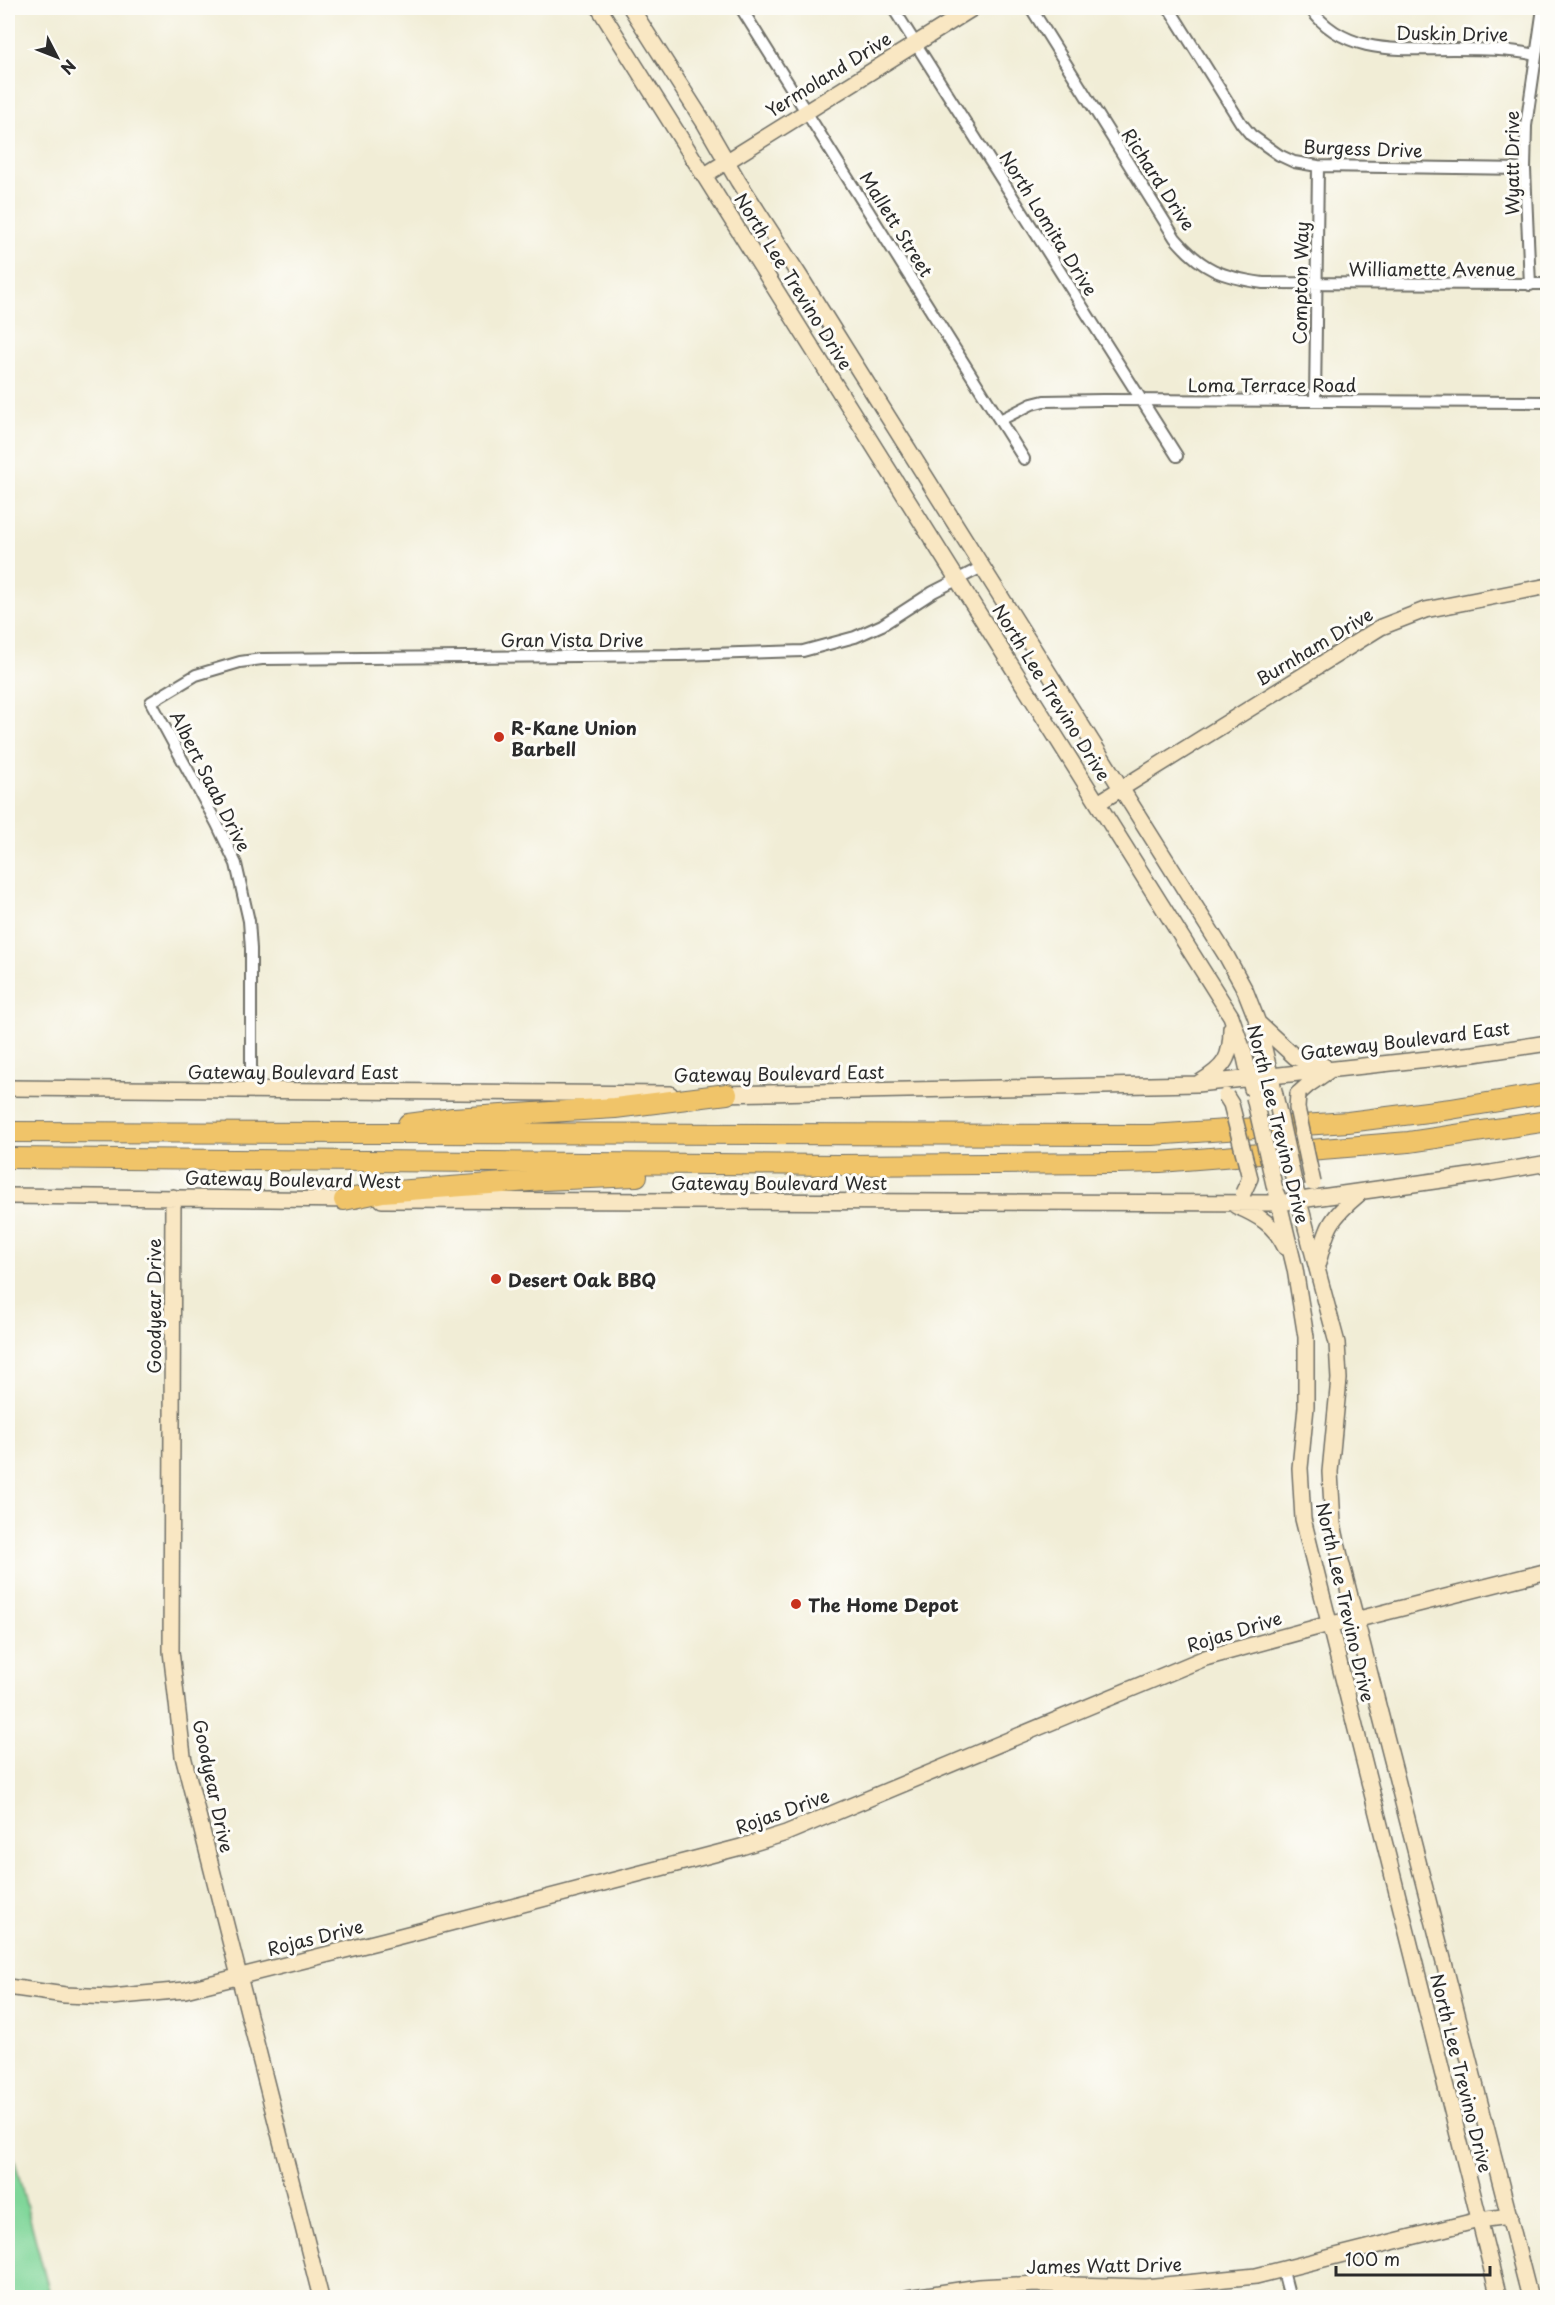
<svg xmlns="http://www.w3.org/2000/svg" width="1555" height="2305" viewBox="0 0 1555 2305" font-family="'Playpen Sans',sans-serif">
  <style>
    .green { fill: #7fd699; stroke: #558062; stroke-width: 1.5 }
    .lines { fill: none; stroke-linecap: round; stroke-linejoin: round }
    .street-casing { stroke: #706f67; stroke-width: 14 }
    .secondary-casing { stroke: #706f67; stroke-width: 18 }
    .highway-casing { stroke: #706f67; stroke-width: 22 }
    .street { stroke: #fff; stroke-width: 10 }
    .secondary { stroke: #f9e7c3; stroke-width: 15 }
    .highway { stroke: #f0c469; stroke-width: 20 }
    .secondary-bridge-casing { stroke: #706f67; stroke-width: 18; stroke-linecap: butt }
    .secondary-bridge { stroke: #f9e7c3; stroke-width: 15 }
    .poi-dot { fill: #c8321e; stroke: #fdfcf7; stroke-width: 2 }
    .labels { text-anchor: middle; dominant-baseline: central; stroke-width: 6; stroke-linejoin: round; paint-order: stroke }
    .street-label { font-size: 18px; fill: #2b2b2b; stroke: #fdfcf7 }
    .poi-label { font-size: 18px; font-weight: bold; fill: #2b2b2b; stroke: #fdfcf7; text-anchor: start }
  </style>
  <rect width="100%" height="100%" fill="#fdfcf7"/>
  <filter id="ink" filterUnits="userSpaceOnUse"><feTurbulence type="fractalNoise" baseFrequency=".0167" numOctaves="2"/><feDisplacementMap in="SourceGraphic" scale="12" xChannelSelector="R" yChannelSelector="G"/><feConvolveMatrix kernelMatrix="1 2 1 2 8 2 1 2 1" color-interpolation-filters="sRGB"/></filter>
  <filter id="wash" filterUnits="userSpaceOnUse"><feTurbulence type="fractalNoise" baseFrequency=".008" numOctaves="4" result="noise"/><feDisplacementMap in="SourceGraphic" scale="24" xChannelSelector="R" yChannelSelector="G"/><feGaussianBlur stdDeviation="1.35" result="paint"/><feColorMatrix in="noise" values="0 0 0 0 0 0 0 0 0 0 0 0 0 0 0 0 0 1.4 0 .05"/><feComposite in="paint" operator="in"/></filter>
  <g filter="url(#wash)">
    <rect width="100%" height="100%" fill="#f1edd6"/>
    <path class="green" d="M 8,2135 L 45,2276 L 51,2297 L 8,2297 Z"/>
  </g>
  <g filter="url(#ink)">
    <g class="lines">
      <g class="street-casing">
        <path id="street" d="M 741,8 L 1024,459
          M 893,8 L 1177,456
          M 1031,8 L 1175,238 C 1202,270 1222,277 1263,283 L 1548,284
          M 1169,8 L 1241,123 L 1251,135 L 1279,155 L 1294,162 L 1318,166 L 1525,169
          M 1310,8 C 1344,56 1401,49 1453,49 C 1481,49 1509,49 1536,55
          M 1530,285 L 1525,169 L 1526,126 L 1543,8
          M 1315,401 L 1318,166
          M 1000,420 L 1032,404 L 1044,401 L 1103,400 L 1548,402
          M 251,1090 L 251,949 L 249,921 L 236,864 L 217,824 L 151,702 L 196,675 L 240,662 L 262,659 L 679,655 L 803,651 L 855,637 L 882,625 L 933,592 L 982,567
          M 1283,2271 L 1290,2298"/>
      </g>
      <g class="secondary-casing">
        <path id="secondary" d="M 599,8 L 1231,1016 L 1244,1053 L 1252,1089
          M 631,8 L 705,124 L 738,181 L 799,275 L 1227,957 L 1245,990 L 1258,1023 L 1275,1095
          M 705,175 L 973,8
          M 1098,803 L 1381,627 L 1425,610 L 1548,586
          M 1258,1023 L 1295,1057 L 1324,1066
          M 1199,1083 C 1225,1067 1231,1059 1231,1028
          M 8,1088 L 670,1094
          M 718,1094 L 1197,1084 L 1474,1054 L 1548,1043
          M 1298,1094 L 1308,1085 L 1330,1070
          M 1297,1194 L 1337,1343 L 1339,1379 L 1330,1472 L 1333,1524 L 1341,1561 L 1530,2298
          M 1277,1195 L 1295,1269 L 1306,1337 L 1306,1407 L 1300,1468 L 1303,1519 L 1499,2298
          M 8,1196 L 355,1200
          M 173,1197 L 171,1651 L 183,1756 L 321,2298
          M 382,1200 L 1279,1203 L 1491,1173 L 1548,1163
          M 1236,1206 C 1258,1215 1275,1225 1285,1247
          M 1318,1263 C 1327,1227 1330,1218 1359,1194
          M 8,1987 L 65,1995 L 111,1997 L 185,1990 L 385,1940 L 741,1847 L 786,1833 L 1205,1658 L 1329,1624 L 1355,1620 L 1548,1571
          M 907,2298 L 979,2287 L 1037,2284 L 1145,2287 L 1256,2276 L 1479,2220 L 1510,2216"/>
      </g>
      <g class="highway-casing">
        <path id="highway" d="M 408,1124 L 453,1118 L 615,1108 L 727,1094
          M 8,1132 L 1151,1135 L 1348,1122 L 1451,1109 L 1548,1093
          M 8,1158 L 838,1165 L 1116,1163 L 1160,1162 L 1409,1142 L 1548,1121
          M 344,1200 L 383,1192 L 543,1180 L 637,1176"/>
      </g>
      <use href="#street" class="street"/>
      <use href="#secondary" class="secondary"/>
      <use href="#highway" class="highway"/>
      <g class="secondary-bridge-casing">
        <path id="secondary-bridge" d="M 1298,1094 L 1297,1108 L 1313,1183
          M 1275,1095 L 1296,1191
          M 1226,1096 L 1231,1104 L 1250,1178 L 1243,1193
          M 1254,1097 L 1275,1189"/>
      </g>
      <use href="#secondary-bridge" class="secondary-bridge"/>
    </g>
  </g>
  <g class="poi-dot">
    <circle cx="499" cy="737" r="6"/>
    <circle cx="496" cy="1279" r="6"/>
    <circle cx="796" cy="1604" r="6"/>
  </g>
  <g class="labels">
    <g class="street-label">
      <text transform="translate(1452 33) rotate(1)">Duskin Drive</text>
      <text transform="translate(828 74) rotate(-32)">Yermoland Drive</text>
      <text transform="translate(1363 148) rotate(2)">Burgess Drive</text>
      <text transform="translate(1511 163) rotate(-90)">Wyatt Drive</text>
      <text transform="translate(1159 179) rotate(57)">Richard Drive</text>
      <text transform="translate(1049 223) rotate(58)">North Lomita Drive</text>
      <text transform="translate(897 224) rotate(58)">Mallett Street</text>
      <text x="1432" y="268">Williamette Avenue</text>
      <text transform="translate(794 281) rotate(58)">North Lee Trevino Drive</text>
      <text transform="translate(1300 283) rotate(-89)">Compton Way</text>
      <text x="1272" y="384">Loma Terrace Road</text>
      <text x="572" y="639">Gran Vista Drive</text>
      <text transform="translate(1314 646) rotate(-31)">Burnham Drive</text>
      <text transform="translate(1052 692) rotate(58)">North Lee Trevino Drive</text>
      <text transform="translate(211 781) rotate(63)">Albert Saab Drive</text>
      <text transform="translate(1405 1040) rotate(-7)">Gateway Boulevard East</text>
      <text x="293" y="1071">Gateway Boulevard East</text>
      <text transform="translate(779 1073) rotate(-1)">Gateway Boulevard East</text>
      <text transform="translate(1279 1124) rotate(76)">North Lee Trevino Drive</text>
      <text transform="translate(293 1179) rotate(1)">Gateway Boulevard West</text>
      <text x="779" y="1182">Gateway Boulevard West</text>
      <text transform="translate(153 1306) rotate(-90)">Goodyear Drive</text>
      <text transform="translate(1346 1602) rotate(77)">North Lee Trevino Drive</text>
      <text transform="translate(1234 1631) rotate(-17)">Rojas Drive</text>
      <text transform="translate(214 1786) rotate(78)">Goodyear Drive</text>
      <text transform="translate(782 1811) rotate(-20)">Rojas Drive</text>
      <text transform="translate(315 1937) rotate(-14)">Rojas Drive</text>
      <text transform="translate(1462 2073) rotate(76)">North Lee Trevino Drive</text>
      <text transform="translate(1104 2265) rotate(-1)">James Watt Drive</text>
    </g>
    <g class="poi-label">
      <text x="511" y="727">R-Kane Union<tspan x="511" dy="21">Barbell</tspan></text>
      <text x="508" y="1279">Desert Oak BBQ</text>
      <text x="808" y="1604">The Home Depot</text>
    </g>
  </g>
  <rect width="1555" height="2305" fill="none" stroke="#fdfcf7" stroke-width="30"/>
  <g transform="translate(57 57) rotate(132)" stroke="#fdfcf7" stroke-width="4.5" paint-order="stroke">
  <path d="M0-4.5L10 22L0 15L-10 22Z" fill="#2b2b2b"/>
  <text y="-9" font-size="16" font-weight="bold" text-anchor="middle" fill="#2b2b2b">N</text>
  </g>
  <path d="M1336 2266v9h154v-9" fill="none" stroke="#2b2b2b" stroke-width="3"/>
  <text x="1345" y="2266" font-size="18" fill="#2b2b2b" stroke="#fdfcf7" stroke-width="4.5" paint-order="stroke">100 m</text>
</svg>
